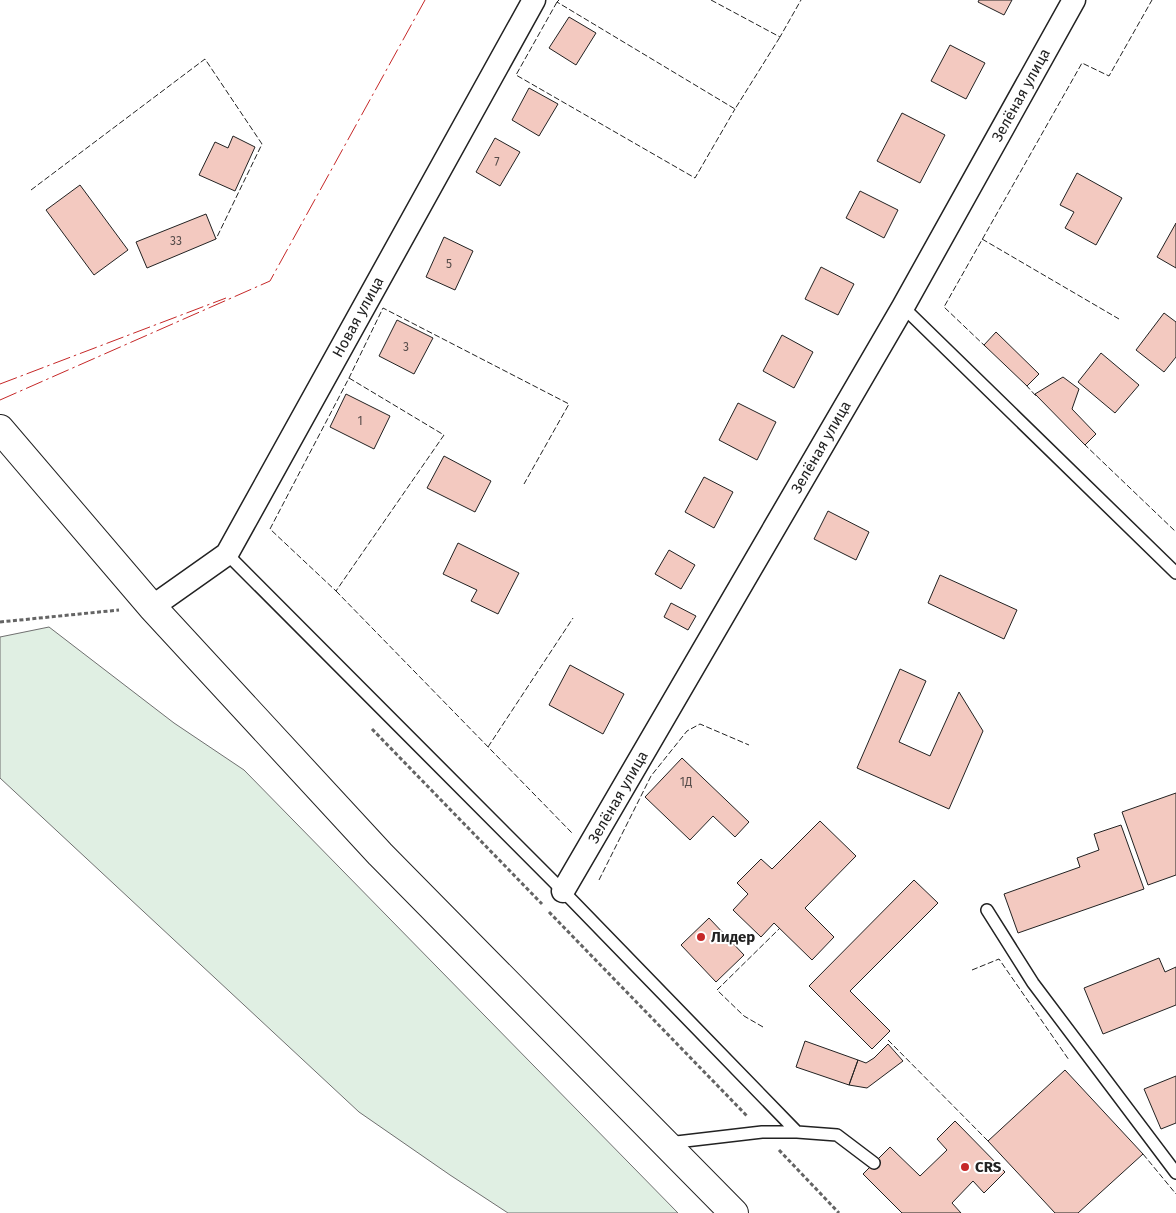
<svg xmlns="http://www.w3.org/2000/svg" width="1176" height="1213" viewBox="0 0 1176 1213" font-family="'Fira Sans',sans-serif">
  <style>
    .green { fill: #e0efe3; stroke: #6f6f6f }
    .building { fill: #f3c9c0; stroke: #222 }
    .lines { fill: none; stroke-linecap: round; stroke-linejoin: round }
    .lane-casing { stroke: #222; stroke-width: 14 }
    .street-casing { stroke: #222; stroke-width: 25 }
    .primary-casing { stroke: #222; stroke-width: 30 }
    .path { stroke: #646464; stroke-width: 3; stroke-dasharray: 4 2.5; stroke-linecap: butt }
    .lane { stroke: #fff; stroke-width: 11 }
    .street { stroke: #fff; stroke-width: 22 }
    .primary { stroke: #fff; stroke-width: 28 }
    .fence { stroke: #222; stroke-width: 1; stroke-dasharray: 6 2.5; stroke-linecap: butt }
    .power { stroke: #c62828; stroke-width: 1; stroke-dasharray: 18 4 2.5 4; stroke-linecap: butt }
    .poi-dot { fill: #c62828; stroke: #fff; stroke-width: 2 }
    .labels { text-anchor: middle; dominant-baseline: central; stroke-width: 4; stroke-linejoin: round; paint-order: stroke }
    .number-label { font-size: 12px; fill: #564c4a }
    .street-label { font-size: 15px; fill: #222; stroke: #fff }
    .poi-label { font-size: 15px; font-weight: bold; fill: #222; stroke: #fff; text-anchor: start }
  </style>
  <rect width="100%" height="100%" fill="#fff"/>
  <path class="green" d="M 49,627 L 174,723 L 244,770 L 678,1213 L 508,1213 L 450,1175 L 359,1112 L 0,778 L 0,637 Z"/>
  <path class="building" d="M 979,0 L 1012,0 L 1004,15 L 978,2 Z
    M 569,17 L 596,33 L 576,65 L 549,48 Z
    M 950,45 L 985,63 L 966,99 L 931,81 Z
    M 529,88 L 558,104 L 539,136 L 512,120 Z
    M 902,113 L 945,135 L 920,183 L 877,161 Z
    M 233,136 L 255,147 L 235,191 L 199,175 L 215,142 L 228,148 Z
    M 495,138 L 520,152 L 500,186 L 476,172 Z
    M 1077,173 L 1122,198 L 1096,245 L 1065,228 L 1074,212 L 1060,205 Z
    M 80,185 L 128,250 L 94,275 L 46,210 Z
    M 860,191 L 898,210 L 884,238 L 846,218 Z
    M 206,214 L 216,239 L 147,268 L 136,242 Z
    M 1176,223 L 1176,268 L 1157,257 Z
    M 444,237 L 473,251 L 455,290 L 426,277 Z
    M 821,267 L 854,284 L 838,315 L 805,299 Z
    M 1164,313 L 1176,322 L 1176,357 L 1164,372 L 1136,350 Z
    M 397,320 L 433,338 L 414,374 L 379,356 Z
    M 996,332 L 1039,374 L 1027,386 L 984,345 Z
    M 782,335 L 813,352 L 794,388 L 763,371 Z
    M 1101,353 L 1139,385 L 1115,413 L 1078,382 Z
    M 1063,377 L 1079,389 L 1072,409 L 1096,434 L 1085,445 L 1035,394 Z
    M 346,394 L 390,416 L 374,449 L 330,427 Z
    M 738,403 L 776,422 L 757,460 L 719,440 Z
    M 444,456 L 491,481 L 475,512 L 427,488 Z
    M 704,477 L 733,492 L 714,528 L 685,512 Z
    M 828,511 L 869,532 L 856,560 L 814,539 Z
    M 458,543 L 519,573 L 498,614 L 471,601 L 477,590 L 443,574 Z
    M 669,550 L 695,565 L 681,589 L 655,574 Z
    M 940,575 L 1017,610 L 1004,639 L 928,603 Z
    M 671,603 L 696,616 L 688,630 L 664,617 Z
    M 570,665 L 624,694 L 603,734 L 549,705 Z
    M 900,669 L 926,681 L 899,742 L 930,756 L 959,692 L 983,731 L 949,809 L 857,768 Z
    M 682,758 L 749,822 L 735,837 L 713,816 L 690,840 L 645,797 Z
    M 1176,793 L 1176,875 L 1148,885 L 1122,812 Z
    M 820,821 L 856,856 L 805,908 L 834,937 L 812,960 L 774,923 L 761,937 L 733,910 L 748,894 L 737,883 L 761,859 L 772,869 Z
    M 1121,825 L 1144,889 L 1018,933 L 1004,894 L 1080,867 L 1077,858 L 1099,850 L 1094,834 Z
    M 914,880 L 938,903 L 850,991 L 890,1031 L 872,1049 L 809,986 Z
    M 709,918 L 744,955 L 716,982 L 681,945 Z
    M 1159,958 L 1165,972 L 1176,967 L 1176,1005 L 1103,1034 L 1084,988 Z
    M 805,1041 L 858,1060 L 849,1085 L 796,1067 Z
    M 888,1044 L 903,1061 L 867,1088 L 849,1085 L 858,1060 L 866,1063 L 874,1058 Z
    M 1065,1070 L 1143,1154 L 1078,1213 L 1055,1213 L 988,1141 Z
    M 1176,1076 L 1176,1123 L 1161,1129 L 1144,1089 Z
    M 955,1121 L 1005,1172 L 984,1193 L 973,1181 L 952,1203 L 961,1213 L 902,1213 L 863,1174 L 890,1147 L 920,1176 L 947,1150 L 937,1139 Z"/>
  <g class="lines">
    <g class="lane-casing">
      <path id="lane" d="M 903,307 L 1176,573
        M 227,554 L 563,891 L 797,1132
        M 987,910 L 1033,983 L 1176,1173
        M 668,1143 L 762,1132 L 797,1132 L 837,1135 L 874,1163"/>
    </g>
    <g class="street-casing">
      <path id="street" d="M 152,607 L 227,554 L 534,0
        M 563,891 L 903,307 L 1074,0"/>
    </g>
    <g class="primary-casing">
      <path id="primary" d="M 0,429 L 152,607 L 380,854 L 734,1213"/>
    </g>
    <path class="path" d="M 0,622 L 119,610
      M 372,729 L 542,904
      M 549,912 L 747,1116
      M 779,1150 L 839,1213"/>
    <use href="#lane" class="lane"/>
    <use href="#street" class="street"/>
    <use href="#primary" class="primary"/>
    <path class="fence" d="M 559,0 L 557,2 L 735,109 L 780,37
      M 711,0 L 780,37 L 801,0
      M 557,2 L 516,75 L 695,178 L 735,109
      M 31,190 L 205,59 L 262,144 L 216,239
      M 982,239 L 1119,319
      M 986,347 L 944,307 L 1082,63 L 1109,76 L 1152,0
      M 349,378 L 444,435 L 336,591 L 270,529 L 349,378 L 383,308 L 569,404 L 524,484
      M 1026,385 L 1036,396
      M 1084,444 L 1176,532
      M 336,591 L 572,833
      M 488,747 L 573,618
      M 599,880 L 651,776 L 687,731 L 700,724 L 749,745
      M 972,970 L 999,959 L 1069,1060
      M 763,1027 L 744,1016 L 717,990 L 780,928
      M 888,1040 L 988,1141
      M 1143,1154 L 1176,1194"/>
    <path class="power" d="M 0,384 L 226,298
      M 0,400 L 270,281 L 425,0"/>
  </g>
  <g class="poi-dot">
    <circle cx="701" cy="937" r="5"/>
    <circle cx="965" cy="1167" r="5"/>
  </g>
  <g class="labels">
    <g class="number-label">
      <text x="497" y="162">7</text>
      <text x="176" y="241">33</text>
      <text x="449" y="264">5</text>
      <text x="406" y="347">3</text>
      <text x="360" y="421">1</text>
      <text x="686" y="782">1Д</text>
    </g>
    <g class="street-label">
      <text transform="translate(1021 95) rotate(-61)">Зелёная улица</text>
      <text transform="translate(358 317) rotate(-61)">Новая улица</text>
      <text transform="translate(821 447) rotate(-60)">Зелёная улица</text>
      <text transform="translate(618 797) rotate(-60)">Зелёная улица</text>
    </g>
    <g class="poi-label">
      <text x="711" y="937">Лидер</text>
      <text x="975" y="1167">CRS</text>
    </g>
  </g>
</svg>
